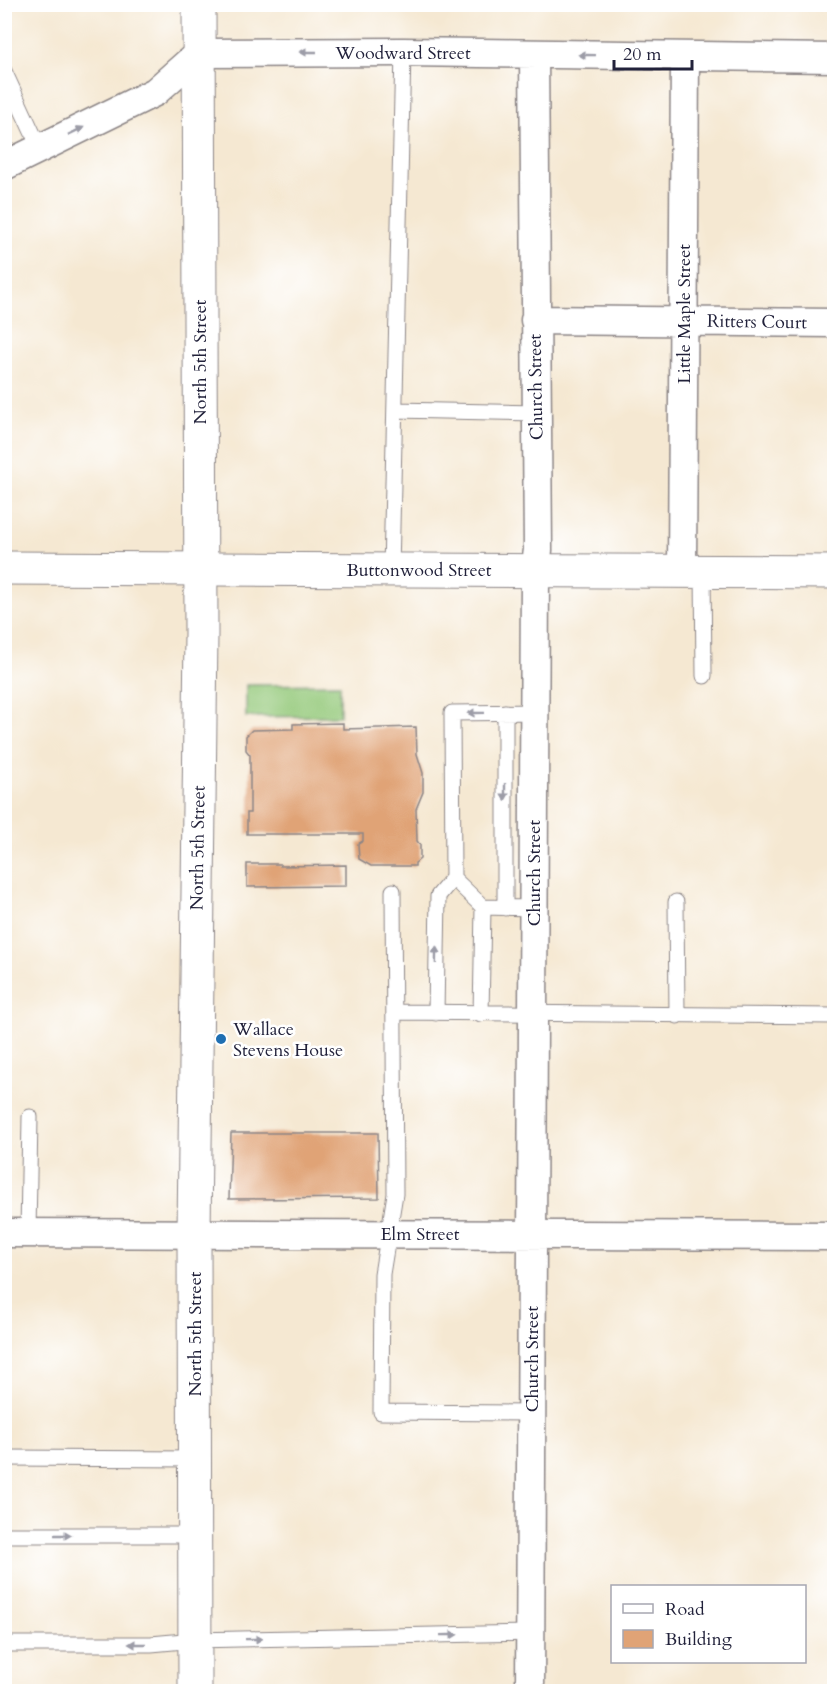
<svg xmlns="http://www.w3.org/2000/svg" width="839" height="1696" viewBox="0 0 839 1696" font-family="Cardo,serif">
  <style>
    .green { fill: #94c97a; stroke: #5b765a; stroke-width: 1.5 }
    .building { fill: #e0a376 }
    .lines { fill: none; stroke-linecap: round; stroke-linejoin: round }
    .lane-casing { stroke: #8c8586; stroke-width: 17 }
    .street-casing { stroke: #8c8586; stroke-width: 31 }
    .secondary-casing { stroke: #8c8586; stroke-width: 35 }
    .primary-casing { stroke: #8c8586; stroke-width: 35 }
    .lane { stroke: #fff; stroke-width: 15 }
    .street { stroke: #fff; stroke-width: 28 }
    .secondary { stroke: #fff; stroke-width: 33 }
    .primary { stroke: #fff; stroke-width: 33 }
    .oneway { fill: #9c9ca7 }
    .poi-dot { fill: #1f6fb2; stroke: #fff; stroke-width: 2 }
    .labels { text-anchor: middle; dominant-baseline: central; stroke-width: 5; stroke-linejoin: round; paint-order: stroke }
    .street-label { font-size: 18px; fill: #22223b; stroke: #fff }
    .poi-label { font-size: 18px; fill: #22223b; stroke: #fff; text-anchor: start }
  </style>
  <rect width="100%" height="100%" fill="#fff"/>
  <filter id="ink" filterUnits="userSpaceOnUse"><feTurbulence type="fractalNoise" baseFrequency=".0167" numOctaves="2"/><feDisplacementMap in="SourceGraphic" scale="12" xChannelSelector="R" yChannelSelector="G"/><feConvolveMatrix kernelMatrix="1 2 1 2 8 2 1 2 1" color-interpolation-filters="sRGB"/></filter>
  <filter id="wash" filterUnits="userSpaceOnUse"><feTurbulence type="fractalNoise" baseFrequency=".008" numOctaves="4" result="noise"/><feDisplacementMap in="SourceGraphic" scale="24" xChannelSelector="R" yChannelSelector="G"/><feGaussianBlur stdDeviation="1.35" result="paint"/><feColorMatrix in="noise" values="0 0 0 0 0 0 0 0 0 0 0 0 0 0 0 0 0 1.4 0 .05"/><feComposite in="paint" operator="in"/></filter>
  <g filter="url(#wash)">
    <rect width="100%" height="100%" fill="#f5e8d2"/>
    <path class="green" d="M 340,684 L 340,716 L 246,717 L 246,685 Z"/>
    <g id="blocks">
      <path class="building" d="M 343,723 L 343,729 L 416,727 L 417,754 L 423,773 L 423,792 L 416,809 L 417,841 L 420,845 L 420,859 L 415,863 L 415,866 L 371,866 L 359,859 L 358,844 L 363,841 L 363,834 L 247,834 L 247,813 L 250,813 L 250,755 L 246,750 L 246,736 L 252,730 L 293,729 L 293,724 Z
        M 247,864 L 280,864 L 280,866 L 346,865 L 346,886 L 247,887 Z
        M 231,1133 L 378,1133 L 379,1198 L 229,1199 Z"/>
    </g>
  </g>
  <g filter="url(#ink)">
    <use href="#blocks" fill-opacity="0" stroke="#8c8586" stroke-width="1.5"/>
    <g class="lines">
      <g class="lane-casing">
        <path id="lane" d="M 4,71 L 40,149
          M 395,410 L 536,413
          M 391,570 L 403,52
          M 703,571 L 704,676
          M 393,891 L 395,1194 L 382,1274 L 381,1412 L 531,1413
          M 676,902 L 677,1016
          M 505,908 L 505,712
          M 534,908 L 483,907 L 453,878 L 452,713 L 535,712
          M 394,1012 L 834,1016
          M 436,1013 L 438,896 L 453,878
          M 481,1014 L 483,907
          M 28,1233 L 30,1117
          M 4,1458 L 196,1459
          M 4,1535 L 196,1535
          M 4,1644 L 151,1644 L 195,1640 L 531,1633"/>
      </g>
      <g class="street-casing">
        <path id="street" d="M 4,166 L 155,92 L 199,53 L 403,52 L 834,58
          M 535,320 L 834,323
          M 682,571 L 685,56
          M 4,1233 L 834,1236
          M 530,1692 L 535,571 L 538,550 L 534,54"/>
      </g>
      <g class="secondary-casing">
        <path id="secondary" d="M 4,568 L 834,572"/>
      </g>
      <g class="primary-casing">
        <path id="primary" d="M 195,1692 L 194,1233 L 201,634 L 199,4"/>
      </g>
      <use href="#lane" class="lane"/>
      <use href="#street" class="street"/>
      <use href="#secondary" class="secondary"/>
      <use href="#primary" class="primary"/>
    </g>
    <defs><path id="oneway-solid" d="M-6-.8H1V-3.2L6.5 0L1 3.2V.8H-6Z" transform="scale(1.5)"/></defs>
    <g class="oneway">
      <use href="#oneway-solid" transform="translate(308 52) rotate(180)"/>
      <use href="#oneway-solid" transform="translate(587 55) rotate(-179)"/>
      <use href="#oneway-solid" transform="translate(76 131) rotate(-26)"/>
      <use href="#oneway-solid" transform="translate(476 713) rotate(179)"/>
      <use href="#oneway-solid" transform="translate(505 792) rotate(90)"/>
      <use href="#oneway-solid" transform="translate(436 955) rotate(-89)"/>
      <use href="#oneway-solid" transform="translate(63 1535)"/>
      <use href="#oneway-solid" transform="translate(449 1635) rotate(-1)"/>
      <use href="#oneway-solid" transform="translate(254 1639) rotate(-1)"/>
      <use href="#oneway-solid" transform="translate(137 1644) rotate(180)"/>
    </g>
  </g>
  <circle class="poi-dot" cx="221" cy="1039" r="6"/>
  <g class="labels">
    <g class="street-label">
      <text x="403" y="53">Woodward Street</text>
      <text transform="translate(684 314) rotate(-90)">Little Maple Street</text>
      <text transform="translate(757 322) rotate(1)">Ritters Court</text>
      <text transform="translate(200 362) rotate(-90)">North 5th Street</text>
      <text transform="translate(536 387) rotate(-91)">Church Street</text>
      <text x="419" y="570">Buttonwood Street</text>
      <text transform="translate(198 848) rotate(-89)">North 5th Street</text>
      <text transform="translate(534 873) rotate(-90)">Church Street</text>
      <text x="420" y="1234">Elm Street</text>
      <text transform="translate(195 1334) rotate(-90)">North 5th Street</text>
      <text transform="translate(532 1359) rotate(-90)">Church Street</text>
    </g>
    <g class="poi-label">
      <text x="233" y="1029">Wallace<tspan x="233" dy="21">Stevens House</tspan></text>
    </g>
  </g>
  <rect width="839" height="1696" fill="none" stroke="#fff" stroke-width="24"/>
  <rect x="611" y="1585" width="195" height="78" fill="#ffffff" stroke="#a7a7b1" stroke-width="1.5"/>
  <rect x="623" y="1604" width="30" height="9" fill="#ffffff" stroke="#a7a7b1" stroke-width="1.5"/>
  <text x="665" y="1615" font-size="18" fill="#22223b">Road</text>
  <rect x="623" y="1630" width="30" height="18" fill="#e0a376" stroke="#a7a7b1" stroke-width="1.5"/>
  <text x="665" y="1645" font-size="18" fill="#22223b">Building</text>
  <path d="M614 60v9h78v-9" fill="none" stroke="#22223b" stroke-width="3"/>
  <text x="623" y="60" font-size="18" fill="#22223b" stroke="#ffffff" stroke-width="4.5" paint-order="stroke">20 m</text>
</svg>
